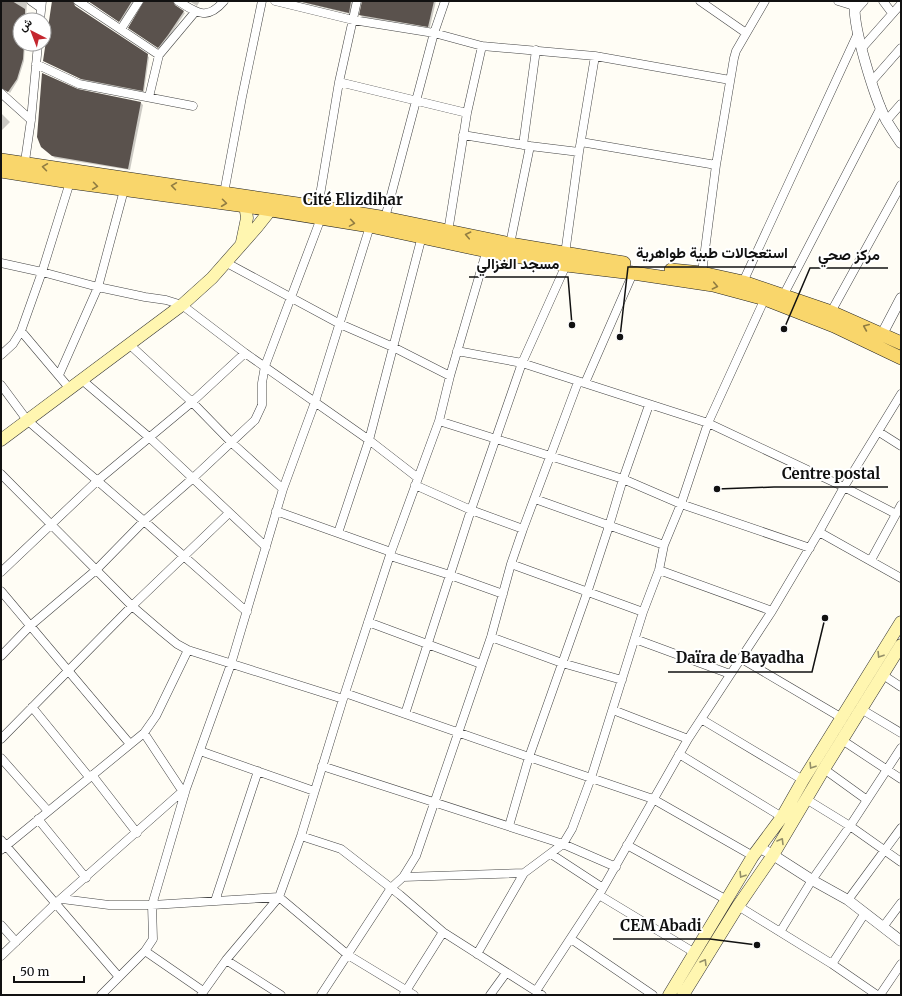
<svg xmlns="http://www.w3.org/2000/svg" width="902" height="996" viewBox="0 0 902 996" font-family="Merriweather,Vazirmatn,serif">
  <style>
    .shadow { fill: #0003 }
    .building { fill: #5a524d }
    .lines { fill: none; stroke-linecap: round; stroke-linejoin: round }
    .minor-casing { stroke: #444; stroke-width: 9 }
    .tertiary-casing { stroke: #444; stroke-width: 11 }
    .secondary-casing { stroke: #333; stroke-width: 13 }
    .primary-casing { stroke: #222; stroke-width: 14 }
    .minor { stroke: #fff; stroke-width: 8 }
    .tertiary { stroke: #fff; stroke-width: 10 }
    .secondary { stroke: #fff6b0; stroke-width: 12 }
    .primary { stroke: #f9d66b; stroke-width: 13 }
    .oneway { stroke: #917d42 }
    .oneway2 { stroke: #948f68 }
    .labels { text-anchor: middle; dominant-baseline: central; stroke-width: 4; stroke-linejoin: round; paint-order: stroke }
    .neighbourhood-label { font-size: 15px; font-weight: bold; fill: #111; stroke: #fff }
    .leader { fill: none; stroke: #111; stroke-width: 1.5 }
    .callout-dot { fill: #111; stroke: #fff; stroke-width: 1.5 }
    .callout-label { font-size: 15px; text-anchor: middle; font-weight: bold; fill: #111; stroke: #fff; stroke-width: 4; stroke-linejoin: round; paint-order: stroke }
  </style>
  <rect width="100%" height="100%" fill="#fffdf5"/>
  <path class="shadow" d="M 1,1 L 27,1 L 26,20 L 20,20 L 20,44 L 25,44 L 24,61 L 18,80 L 10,93 L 4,88 L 1,89 Z
    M 53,1 L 74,1 L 74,3 L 76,7 L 149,57 L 144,92 L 83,80 L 46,62 L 44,61 Z
    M 89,1 L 135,1 L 121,22 Z
    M 145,1 L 175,1 L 174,6 L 185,13 L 169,37 L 160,48 L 131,29 Z
    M 189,1 L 200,1 L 197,6 Z
    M 296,1 L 353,1 L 350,14 Z
    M 363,1 L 436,1 L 430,27 L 362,17 L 360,15 Z
    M 77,90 L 141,103 L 143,105 L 130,170 L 55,158 L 42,146 Z
    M 1,113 L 10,122 L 1,131 Z"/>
  <path class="building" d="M 1,1 L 12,1 L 25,9 L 25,20 L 20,20 L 20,44 L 24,44 L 23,59 L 17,79 L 8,92 L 1,88 Z
    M 52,1 L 73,1 L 75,6 L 148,54 L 143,91 L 81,79 L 43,61 Z
    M 88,1 L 132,1 L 119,22 Z
    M 144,1 L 173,1 L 175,5 L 184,11 L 168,35 L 158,48 L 128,28 Z
    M 298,1 L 351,1 L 349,13 Z
    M 362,1 L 434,1 L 428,27 L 359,15 Z
    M 42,73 L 78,89 L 141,102 L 128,169 L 52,156 L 41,147 L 37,137 Z"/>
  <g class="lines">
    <g class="minor-casing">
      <path id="minor" d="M 31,1 L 41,8
        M 78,1 L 159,55 L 195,12
        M 178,1 C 197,13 207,21 224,1
        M 275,1 L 353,20 L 434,33 L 482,46 L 595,56 L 730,80
        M 700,1 L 746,33
        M 838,1 L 854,6
        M 883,1 L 892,13
        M 855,11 L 864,1
        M 40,20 L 42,1
        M 121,29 L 139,1
        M 862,48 L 901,4
        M 36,64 L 79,84 L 193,106
        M 872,81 L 901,48
        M 339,82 L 467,113
        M 1,93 L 31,120
        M 149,97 L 159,55
        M 887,120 L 901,104
        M 463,135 L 530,146 L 579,152
        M 581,142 L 716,165
        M 523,145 L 536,50
        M 24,168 L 31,120 L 38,44
        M 224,193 L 242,97 L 262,1
        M 318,207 L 339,82 L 357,1
        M 385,218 L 434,33 L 445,1
        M 448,232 L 467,113 L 482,46
        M 510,244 L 530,146
        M 565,254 L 579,152 L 595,56
        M 225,262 L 340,324 L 393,347 L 450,376
        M 1,263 L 42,272 L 98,287 L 145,297 L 166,300 L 182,305 L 245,353 L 369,440 L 418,478
        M 702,273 L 716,165 L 734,58 L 736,51 L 765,1
        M 743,282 L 858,33
        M 783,296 L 881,107
        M 831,312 L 901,185
        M 21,331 L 70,389
        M 130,345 L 192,402 L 232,443 L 283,489
        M 457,351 L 522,363 L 708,423 L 844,487 L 896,514
        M 1,355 L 13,344 L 21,331 L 42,272 L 70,182
        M 59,375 L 98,287 L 124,190
        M 82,380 L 150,438 L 266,547
        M 585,383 L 633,273
        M 1,385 L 27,420 L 144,521 L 247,612
        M 439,421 L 623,479 L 681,504 L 810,548
        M 879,432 L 901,446
        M 1,474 L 132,606 L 160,630 L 177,644 L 188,650 L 343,699
        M 415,485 L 471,510 L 523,529
        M 535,499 L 664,545
        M 276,511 L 391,552
        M 819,532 L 901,578
        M 338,533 L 369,440 L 422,236
        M 390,556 L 450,575 L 503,594
        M 871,560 L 901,505
        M 511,564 L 643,612
        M 659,570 L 772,611
        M 1,572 L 97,481 L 192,402 L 245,353
        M 1,591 L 130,744
        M 368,622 L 481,664
        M 491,637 L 562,663 L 622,680
        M 635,639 L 730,674
        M 1,656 L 30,626 L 96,570 L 144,521 L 192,479 L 255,420 L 262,405 L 262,383 L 265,366 L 321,218
        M 742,659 L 842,718
        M 883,675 L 901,687
        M 345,693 L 529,757 L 653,799 L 753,856
        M 32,707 L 89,777
        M 861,709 L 901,733
        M 613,710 L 688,739
        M 405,714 L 471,510 L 522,363 L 566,265
        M 701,719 L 803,780
        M 144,733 L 183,792
        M 1,739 L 132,606 L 229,513
        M 842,740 L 901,779
        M 200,751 L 314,791
        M 679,754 L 782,817
        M 1,758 L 48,811
        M 322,766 L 563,844 L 616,867
        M 824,769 L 867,800
        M 92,775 L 137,833
        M 806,799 L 850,826 L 901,862
        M 38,819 L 86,878
        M 509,826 L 529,757 L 587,593 L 609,526 L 623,479 L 649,405
        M 301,836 L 341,849 L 400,895 L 443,932 L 542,995
        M 1,840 L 119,977
        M 627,845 L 727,900
        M 1,850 L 144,733 L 156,716 L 188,650
        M 551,854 L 603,888
        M 403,877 L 524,873
        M 599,895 L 695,953
        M 62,899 L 109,905 L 152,905 L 279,897 L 348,955 L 414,995
        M 848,900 L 901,828
        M 215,901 L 258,771
        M 738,906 L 832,964 L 877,995
        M 1,925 L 16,942
        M 883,927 L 901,903
        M 780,932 L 812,880 L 850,826 L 901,748
        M 571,939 L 653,995
        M 145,951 L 203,991
        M 477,954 L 524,873 L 563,844 L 572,829 L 591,778 L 643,612 L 659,570 L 664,545 L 681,504 L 708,423 L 766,296
        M 1,956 L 56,903 L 185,789
        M 226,960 L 281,995
        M 832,964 L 865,913
        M 536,991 L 599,895 L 688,739 L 772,611 L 819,532 L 844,487 L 901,394
        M 404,994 L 443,932
        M 101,995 L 145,951 L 153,939 L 152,905 L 186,789 L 231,664 L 283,489 L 315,402 L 370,226
        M 201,995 L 226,960 L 279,897 L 301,836 L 343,699 L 391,552 L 439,421 L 450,376 L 488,246
        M 321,995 L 391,888 L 403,877 L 416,856 L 491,637 L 511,564 L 523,529 L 578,382
        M 490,995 L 506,973
        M 880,995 L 901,964"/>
    </g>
    <g class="tertiary-casing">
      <path id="tertiary" d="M 855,1 C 851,24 875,98 886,120 C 891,128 896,136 901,143
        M 879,340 L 901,298
        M 760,848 L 773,855 L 812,880 L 848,900 L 901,941"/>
    </g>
    <g class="secondary-casing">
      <path id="secondary" d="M 242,242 L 247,218 L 244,197
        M 1,440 L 182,305 L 212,278 L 257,227 L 276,203
        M 669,995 L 753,856 L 782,817 L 803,780 L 901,622
        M 683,995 L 738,906 L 773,855 L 824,769 L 901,645"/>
    </g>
    <g class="primary-casing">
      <path id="primary" d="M 1,160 L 318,207 L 380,217 L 510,244 L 624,263
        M 1,171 L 70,182 L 246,206 L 370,226 L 487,251 L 566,265 L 633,273 L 713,285 L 765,299 L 834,326 L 901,358
        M 671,270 L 702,273 L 743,282 L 831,312 L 901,343"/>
    </g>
    <use href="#minor" class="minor"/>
    <use href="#tertiary" class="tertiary"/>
    <use href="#secondary" class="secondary"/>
    <use href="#primary" class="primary"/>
  </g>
  <defs><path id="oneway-chevron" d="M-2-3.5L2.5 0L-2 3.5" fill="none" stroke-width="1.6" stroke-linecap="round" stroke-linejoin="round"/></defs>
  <g class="oneway">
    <use href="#oneway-chevron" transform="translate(45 167) rotate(-172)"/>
    <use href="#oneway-chevron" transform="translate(95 186) rotate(8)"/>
    <use href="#oneway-chevron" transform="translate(174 186) rotate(-172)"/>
    <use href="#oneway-chevron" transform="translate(224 203) rotate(7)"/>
    <use href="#oneway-chevron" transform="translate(352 223) rotate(9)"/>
    <use href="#oneway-chevron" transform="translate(468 235) rotate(-168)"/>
    <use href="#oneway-chevron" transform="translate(715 286) rotate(12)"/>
    <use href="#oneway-chevron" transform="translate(866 327) rotate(-157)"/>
  </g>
  <g class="oneway2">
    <use href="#oneway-chevron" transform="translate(880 655) rotate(122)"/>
    <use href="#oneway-chevron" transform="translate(812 766) rotate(122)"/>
    <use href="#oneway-chevron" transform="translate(781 841) rotate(-59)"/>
    <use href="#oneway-chevron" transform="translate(742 875) rotate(122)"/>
    <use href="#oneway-chevron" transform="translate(704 962) rotate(-59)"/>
  </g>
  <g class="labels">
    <g class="neighbourhood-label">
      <text x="353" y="199">Cité Elizdihar</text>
    </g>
  </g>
  <path class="leader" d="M620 337L628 267H796M784 329L810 268H888M572 325L568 277H469M717 489L774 487H888M825 618L812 672H668M757 945L710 939H613"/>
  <g class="callout-dot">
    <circle cx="620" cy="337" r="4"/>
    <circle cx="784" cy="329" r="4"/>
    <circle cx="572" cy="325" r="4"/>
    <circle cx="717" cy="489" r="4"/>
    <circle cx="825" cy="618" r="4"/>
    <circle cx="757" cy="945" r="4"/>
  </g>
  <g class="callout-label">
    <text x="712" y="258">استعجالات طبية طواهرية</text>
    <text x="849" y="260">مركز صحي</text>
    <text x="518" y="269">مسجد الغزالي</text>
    <text x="831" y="479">Centre postal</text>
    <text x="740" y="663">Daïra de Bayadha</text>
    <text x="661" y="931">CEM Abadi</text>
  </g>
  <rect width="902" height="996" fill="none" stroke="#111111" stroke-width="4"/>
  <g transform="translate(32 32) rotate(318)"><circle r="19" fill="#ffffff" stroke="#a0a0a0"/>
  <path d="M0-3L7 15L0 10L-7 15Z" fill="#c4262e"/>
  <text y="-6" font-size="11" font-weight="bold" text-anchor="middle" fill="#111111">ش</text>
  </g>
  <path d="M14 976v6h70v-6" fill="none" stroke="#111111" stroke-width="2"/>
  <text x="20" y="976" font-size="12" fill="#111111" stroke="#ffffff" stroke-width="3" paint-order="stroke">50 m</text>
</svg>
